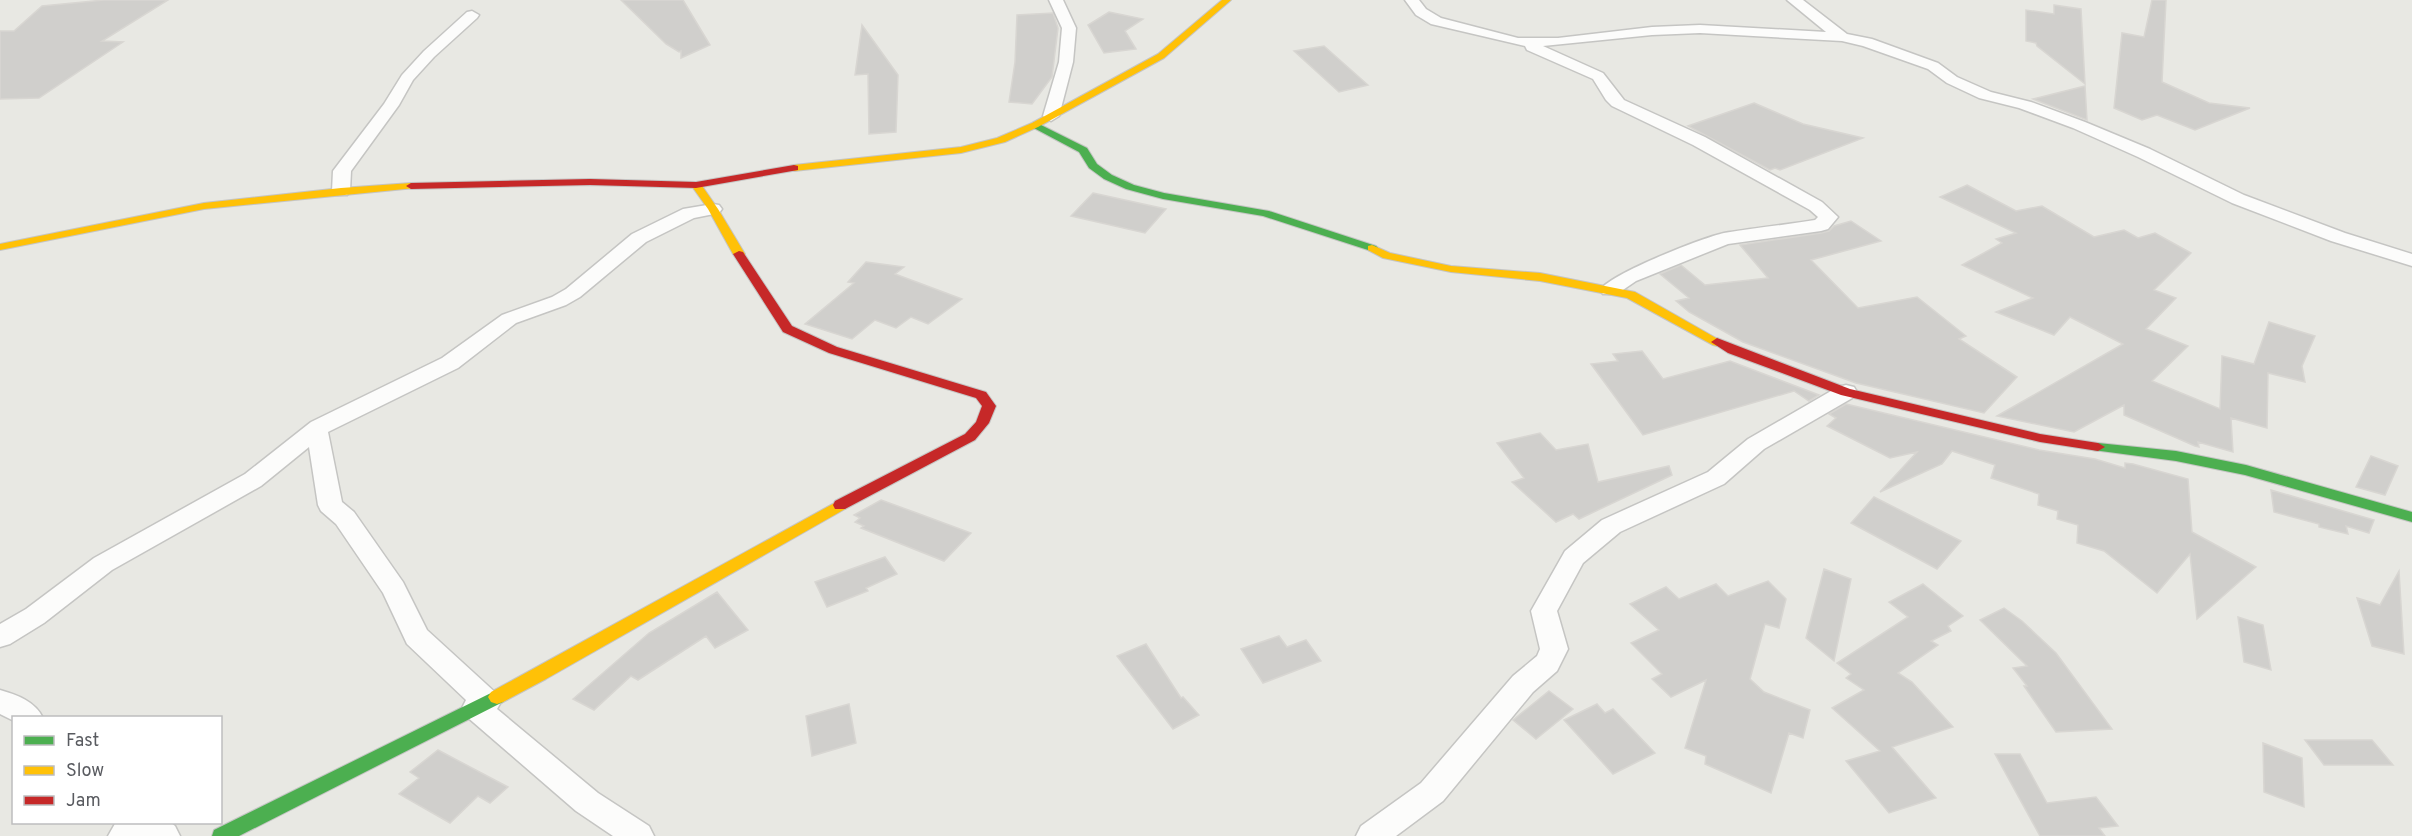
<svg xmlns="http://www.w3.org/2000/svg" width="2412" height="836" viewBox="0 0 2412 836" font-family="Overpass,sans-serif">
  <style>
    .building { fill: #d0cfcc; stroke: #d8d6d2; stroke-width: 1.5 }
    .lines { fill: none; stroke-linecap: round; stroke-linejoin: round }
    .street-casing { stroke: #c5c5c3; stroke-width: 3 }
    .fast-casing { stroke: #c5c5c4; stroke-width: 2 }
    .slow-casing { stroke: #c5c5c4; stroke-width: 2 }
    .jam-casing { stroke: #c5c5c4; stroke-width: 2 }
    .street { fill: #fcfcfb; fill-rule: evenodd }
    .fast { fill: #4caf50; fill-rule: evenodd }
    .slow { fill: #ffc107; fill-rule: evenodd }
    .jam { fill: #c62828; fill-rule: evenodd }
  </style>
  <rect width="100%" height="100%" fill="#e8e8e3"/>
  <path class="building" d="M 104,0 L 168,0 L 102,41 L 123,42 L 39,98 L 0,99 L 0,31 L 14,31 L 42,6 Z
    M 621,0 L 683,0 L 710,45 L 681,58 L 681,51 L 679,52 L 666,44 Z
    M 2152,0 L 2166,0 L 2162,82 L 2209,103 L 2250,108 L 2195,130 L 2157,115 L 2142,120 L 2114,108 L 2122,33 L 2144,37 Z
    M 2054,5 L 2081,9 L 2085,84 L 2037,46 L 2036,43 L 2026,41 L 2026,10 L 2054,14 Z
    M 1109,12 L 1143,19 L 1125,31 L 1136,49 L 1104,53 L 1088,25 Z
    M 1053,13 L 1058,28 L 1052,77 L 1032,104 L 1009,102 L 1015,62 L 1017,15 Z
    M 862,25 L 898,75 L 896,132 L 869,134 L 868,74 L 855,75 Z
    M 1324,46 L 1368,85 L 1339,92 L 1294,51 Z
    M 2085,86 L 2087,120 L 2033,99 Z
    M 1754,103 L 1803,124 L 1863,138 L 1780,170 L 1775,168 L 1770,170 L 1688,126 Z
    M 1967,185 L 2016,211 L 2042,206 L 2094,237 L 2124,230 L 2138,238 L 2155,233 L 2191,253 L 2154,290 L 2176,298 L 2146,329 L 2188,346 L 2152,381 L 2220,409 L 2222,356 L 2254,364 L 2269,322 L 2315,336 L 2302,366 L 2305,382 L 2268,373 L 2267,428 L 2231,418 L 2233,452 L 2198,442 L 2199,447 L 2195,446 L 2124,415 L 2124,405 L 2074,432 L 1997,416 L 2123,344 L 2070,317 L 2054,335 L 1996,312 L 2033,298 L 1962,265 L 2002,243 L 1996,239 L 2016,233 L 1940,197 Z
    M 1093,193 L 1166,209 L 1145,233 L 1071,216 Z
    M 1851,221 L 1881,241 L 1811,260 L 1858,308 L 1917,297 L 1966,336 L 1959,339 L 2017,377 L 1984,413 L 1856,383 L 1743,342 L 1689,312 L 1676,301 L 1689,298 L 1660,274 L 1681,265 L 1705,285 L 1768,278 L 1740,245 L 1821,233 L 1829,231 L 1834,226 Z
    M 866,262 L 904,267 L 895,274 L 962,299 L 928,324 L 911,317 L 896,328 L 875,320 L 852,339 L 805,324 L 854,283 L 848,282 Z
    M 1642,351 L 1663,379 L 1730,361 L 1819,395 L 1809,401 L 1794,391 L 1643,435 L 1591,364 L 1618,361 L 1613,354 Z
    M 1846,404 L 2039,450 L 2095,459 L 2125,468 L 2125,463 L 2133,464 L 2188,479 L 2192,532 L 2256,567 L 2197,619 L 2190,554 L 2157,593 L 2104,551 L 2077,543 L 2078,525 L 2057,519 L 2058,511 L 2038,505 L 2039,494 L 1991,478 L 1995,465 L 1952,451 L 1942,464 L 1880,492 L 1917,452 L 1890,458 L 1827,426 L 1836,418 L 1829,414 Z
    M 1540,433 L 1556,450 L 1588,444 L 1598,482 L 1669,466 L 1672,475 L 1579,519 L 1573,514 L 1556,522 L 1512,482 L 1524,478 L 1497,443 Z
    M 2371,456 L 2398,466 L 2385,495 L 2356,487 Z
    M 2271,490 L 2374,520 L 2369,533 L 2346,526 L 2348,534 L 2319,527 L 2319,524 L 2274,512 Z
    M 1874,497 L 1961,541 L 1937,569 L 1851,523 Z
    M 881,500 L 914,512 L 971,533 L 944,561 L 861,528 L 864,526 L 855,522 L 860,518 L 854,515 Z
    M 885,557 L 897,574 L 866,588 L 868,591 L 827,607 L 815,582 Z
    M 1824,569 L 1851,579 L 1834,661 L 1806,638 Z
    M 2399,571 L 2404,654 L 2372,646 L 2357,598 L 2380,605 Z
    M 1768,581 L 1786,599 L 1779,628 L 1765,624 L 1750,679 L 1764,692 L 1810,710 L 1803,738 L 1789,733 L 1771,793 L 1705,764 L 1706,756 L 1685,748 L 1706,680 L 1671,697 L 1652,679 L 1662,674 L 1631,643 L 1659,630 L 1630,604 L 1666,587 L 1679,599 L 1716,584 L 1728,596 Z
    M 1923,584 L 1963,616 L 1948,626 L 1951,631 L 1931,641 L 1938,645 L 1898,673 L 1912,682 L 1953,727 L 1892,747 L 1936,798 L 1889,813 L 1846,761 L 1880,751 L 1832,708 L 1864,690 L 1846,678 L 1851,674 L 1837,663 L 1908,617 L 1889,602 Z
    M 717,592 L 748,630 L 715,648 L 706,636 L 638,680 L 631,676 L 594,710 L 573,699 L 649,633 Z
    M 2004,608 L 2022,621 L 2056,653 L 2112,729 L 2056,732 L 2024,686 L 2027,686 L 2013,668 L 2027,666 L 1980,620 Z
    M 2238,617 L 2263,625 L 2271,670 L 2244,662 Z
    M 1279,636 L 1287,647 L 1306,640 L 1321,661 L 1263,683 L 1241,649 Z
    M 1146,644 L 1181,698 L 1183,697 L 1199,715 L 1173,729 L 1117,656 Z
    M 1549,691 L 1573,709 L 1536,739 L 1513,720 Z
    M 849,704 L 856,743 L 812,756 L 806,716 Z
    M 1597,704 L 1605,713 L 1613,709 L 1655,753 L 1613,774 L 1564,720 Z
    M 2305,740 L 2372,740 L 2393,765 L 2324,765 Z
    M 2263,743 L 2302,758 L 2304,807 L 2264,792 Z
    M 438,750 L 508,787 L 490,803 L 478,796 L 450,823 L 399,794 L 419,778 L 410,772 Z
    M 1995,754 L 2020,754 L 2047,803 L 2096,797 L 2118,826 L 2099,828 L 2105,836 L 2040,836 Z"/>
  <g class="lines">
    <g class="street-casing">
      <path id="street" d="M 1049,0 L 1063,0 L 1076,28 L 1073,62 L 1059,116 L 1051,121 L 1043,116 L 1059,62 L 1062,28 Z
        M 1405,0 L 1419,0 L 1426,9 L 1441,18 L 1518,38 L 1558,38 L 1652,27 L 1700,25 L 1826,32 L 1787,0 L 1803,0 L 1847,34 L 1872,39 L 1938,63 L 1957,77 L 1991,92 L 2031,102 L 2085,122 L 2150,149 L 2244,195 L 2345,233 L 2412,254 L 2412,266 L 2331,241 L 2232,203 L 2138,157 L 2073,128 L 2019,108 L 1979,98 L 1947,83 L 1928,69 L 1863,46 L 1842,41 L 1700,33 L 1652,35 L 1543,46 L 1603,73 L 1624,100 L 1705,137 L 1822,202 L 1838,217 L 1828,229 L 1821,231 L 1728,244 L 1636,281 L 1617,294 L 1603,294 L 1600,290 C 1612,273 1702,238 1724,233 C 1754,228 1785,225 1815,220 L 1818,217 L 1810,210 L 1693,145 L 1612,106 L 1606,100 L 1593,79 L 1527,50 L 1525,46 L 1431,24 L 1416,15 Z
        M 472,11 L 479,15 L 477,18 L 434,57 L 413,80 L 399,105 L 351,171 L 350,191 L 347,195 L 335,195 L 332,191 L 333,171 L 384,104 L 402,75 L 424,51 L 467,12 Z
        M 713,204 L 719,205 L 722,209 L 719,213 L 694,218 L 646,242 L 580,297 L 566,305 L 516,323 L 458,368 L 328,432 L 342,502 L 354,512 L 403,582 L 427,630 L 497,694 L 501,702 L 497,709 L 598,793 L 649,826 L 654,836 L 613,836 L 576,811 L 466,716 L 462,708 L 466,700 L 407,644 L 383,593 L 336,524 L 321,511 L 318,505 L 309,447 L 261,486 L 112,570 L 44,623 L 10,644 L 0,647 L 0,624 L 26,609 L 94,558 L 245,474 L 311,422 L 442,358 L 502,315 L 552,297 L 566,289 L 632,234 L 683,209 Z
        M 1846,385 L 1854,387 L 1857,392 L 1854,397 L 1764,449 L 1724,484 L 1620,532 L 1583,563 L 1557,611 L 1568,649 L 1557,671 L 1533,692 L 1443,801 L 1396,836 L 1356,836 L 1361,826 L 1421,783 L 1513,676 L 1537,656 L 1540,649 L 1531,611 L 1565,551 L 1602,520 L 1708,472 L 1748,439 L 1838,387 Z
        M 0,690 C 17,695 35,701 43,718 L 14,718 L 14,721 L 0,714 Z
        M 116,822 L 170,822 L 175,826 L 180,836 L 108,836 Z"/>
    </g>
    <g class="fast-casing">
      <path id="fast" d="M 1035,122 L 1087,148 L 1097,164 L 1112,175 L 1134,185 L 1164,193 L 1269,211 L 1376,246 L 1378,248 L 1372,251 L 1368,250 L 1263,216 L 1163,199 L 1126,189 L 1104,179 L 1089,168 L 1079,152 L 1032,127 L 1030,125 Z
        M 2098,443 L 2176,451 L 2246,465 L 2412,512 L 2412,522 L 2245,475 L 2176,461 L 2093,450 L 2091,447 Z
        M 497,690 L 503,692 L 506,697 L 503,702 L 239,836 L 212,836 L 214,830 Z"/>
    </g>
    <g class="slow-casing">
      <path id="slow" d="M 1222,0 L 1231,0 L 1164,58 L 1038,127 L 1005,142 L 961,153 L 794,171 L 789,168 L 794,165 L 961,147 L 997,138 L 1032,123 L 1158,54 Z
        M 696,182 L 700,183 L 718,209 L 745,254 L 743,256 L 739,257 L 733,254 L 708,209 L 691,185 Z
        M 411,183 L 415,184 L 415,188 L 204,209 L 0,250 L 0,244 L 204,203 L 341,188 Z
        M 1372,245 L 1390,253 L 1451,266 L 1540,273 L 1635,292 L 1723,342 L 1717,346 L 1713,345 L 1627,298 L 1540,281 L 1451,272 L 1383,258 L 1368,250 L 1368,246 Z
        M 840,500 L 845,501 L 847,505 L 845,509 L 546,679 L 503,702 L 497,704 L 491,702 L 488,697 L 491,692 Z"/>
    </g>
    <g class="jam-casing">
      <path id="jam" d="M 794,165 L 798,166 L 798,170 L 696,188 L 590,185 L 411,189 L 406,186 L 411,183 L 590,179 L 696,182 Z
        M 739,251 L 743,252 L 792,326 L 837,347 L 986,392 L 996,406 L 989,423 L 975,440 L 845,509 L 835,509 L 833,505 L 835,501 L 965,434 L 976,422 L 982,406 L 976,398 L 829,353 L 783,332 L 733,254 Z
        M 1717,338 L 1850,389 L 2040,434 L 2098,443 L 2105,447 L 2098,451 L 2040,442 L 1841,395 L 1728,353 L 1711,342 Z"/>
    </g>
    <use href="#street" class="street"/>
    <use href="#fast" class="fast"/>
    <use href="#slow" class="slow"/>
    <use href="#jam" class="jam"/>
  </g>
  <rect x="12" y="716" width="210" height="108" fill="#ffffff" stroke="#bdbdbf" stroke-width="1.5"/>
  <rect x="24" y="736" width="30" height="9" fill="#4caf50" stroke="#bdbdbf" stroke-width="1.5"/>
  <text x="66" y="746" font-size="18" fill="#595b60">Fast</text>
  <rect x="24" y="766" width="30" height="9" fill="#ffc107" stroke="#bdbdbf" stroke-width="1.5"/>
  <text x="66" y="776" font-size="18" fill="#595b60">Slow</text>
  <rect x="24" y="796" width="30" height="9" fill="#c62828" stroke="#bdbdbf" stroke-width="1.5"/>
  <text x="66" y="806" font-size="18" fill="#595b60">Jam</text>
</svg>
